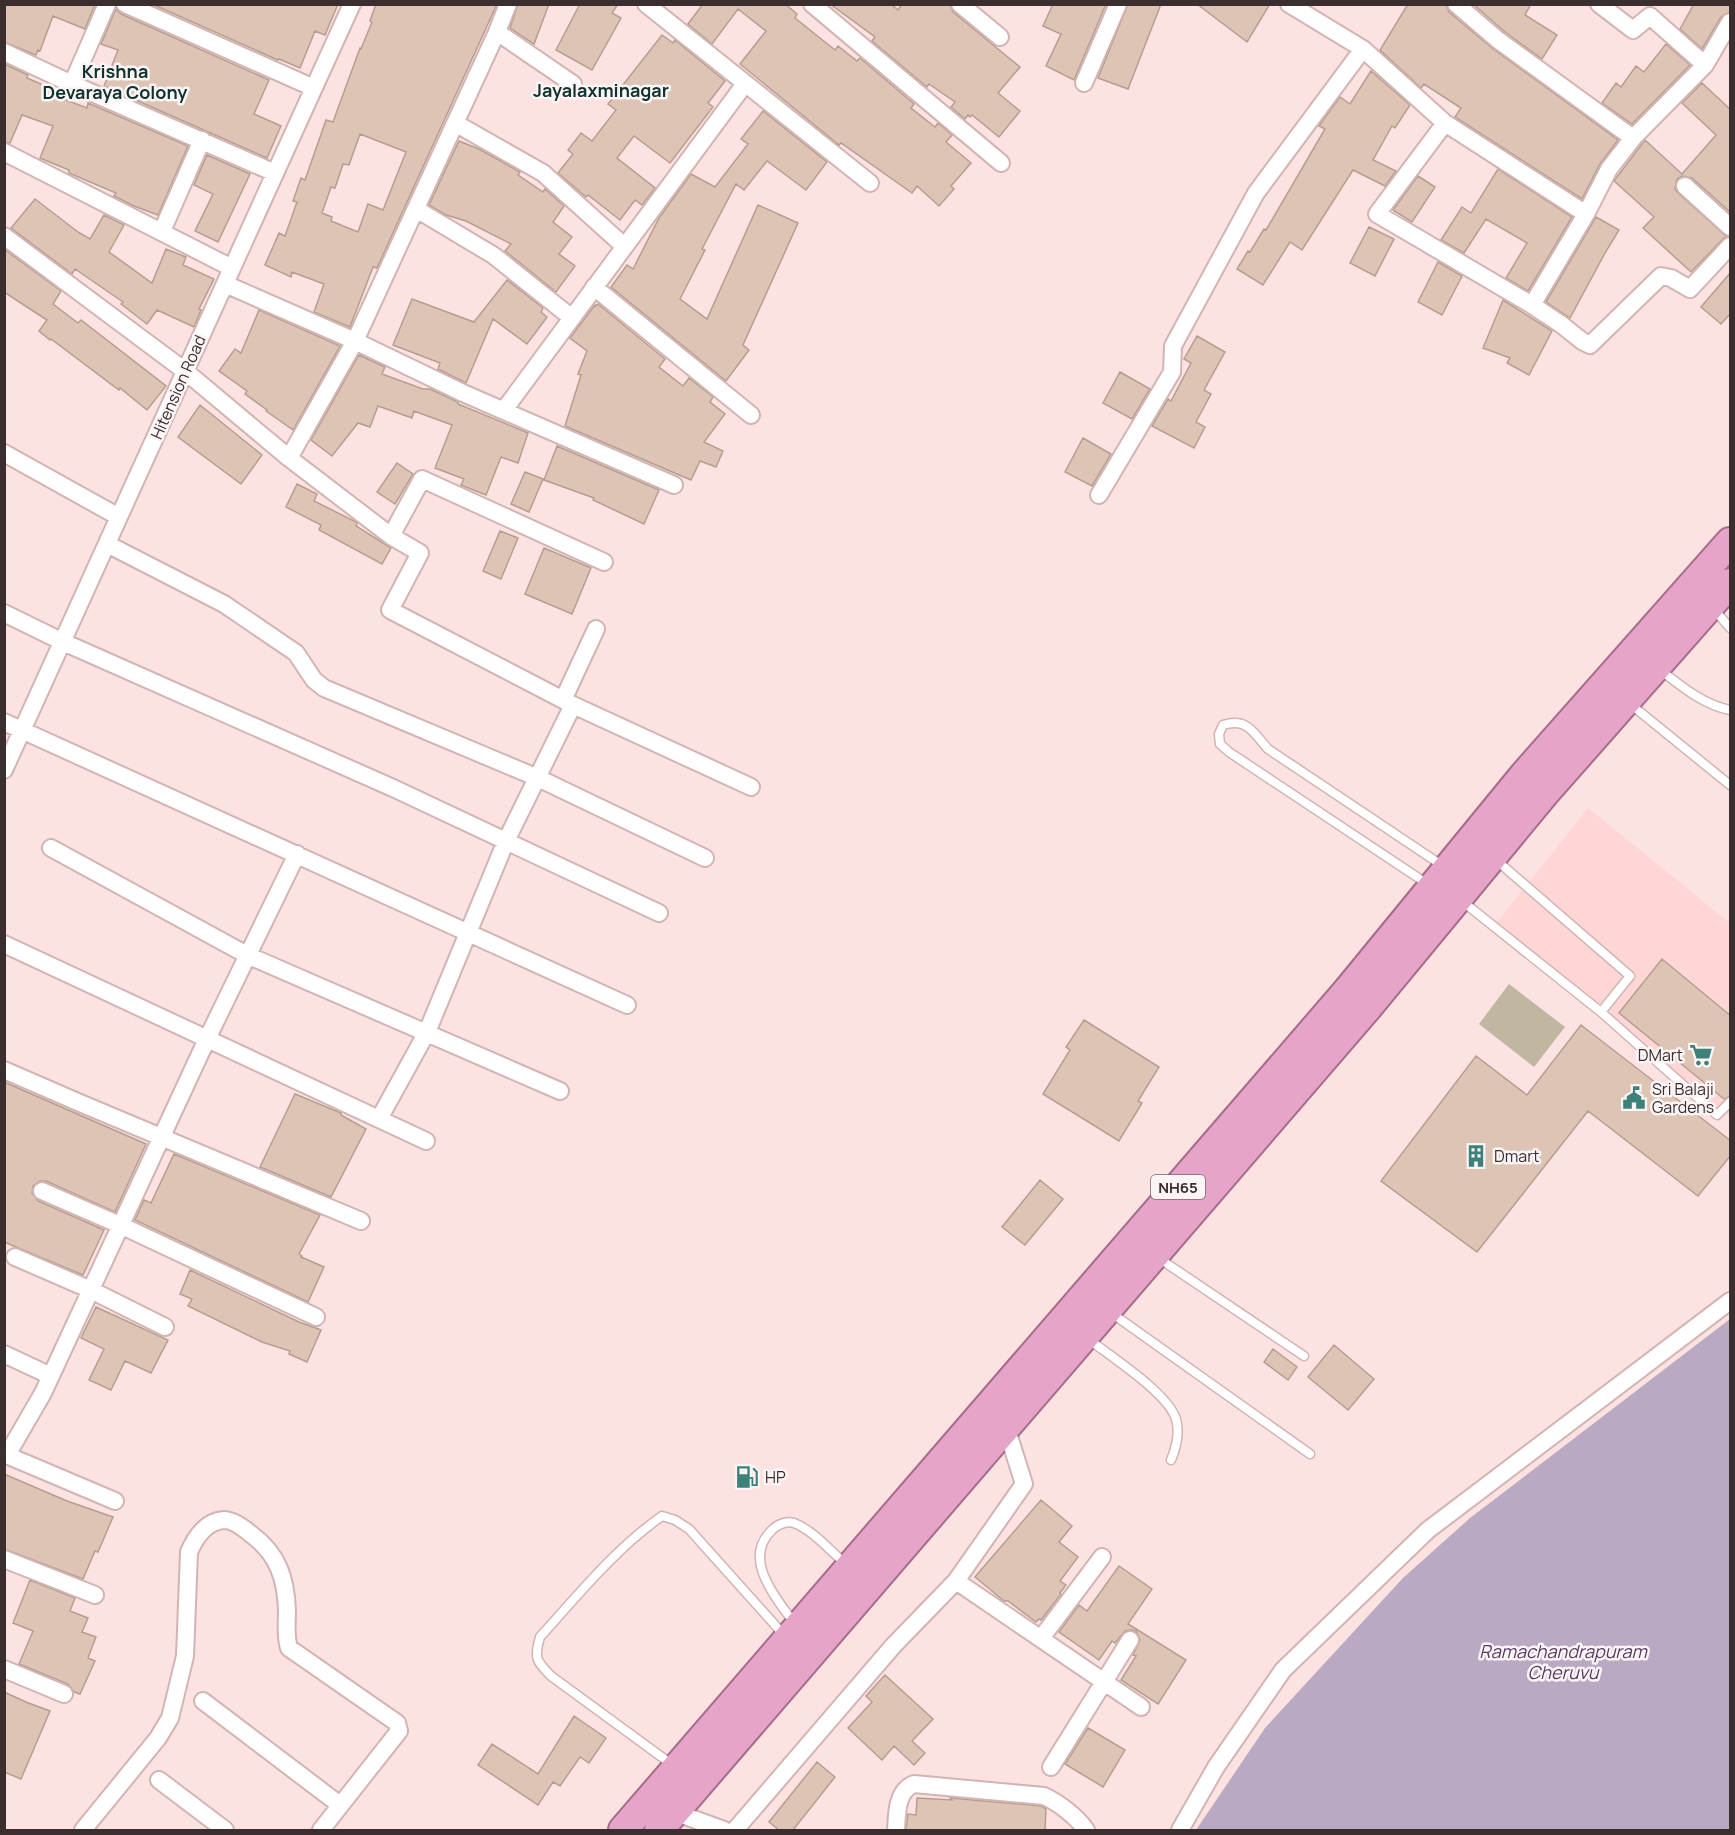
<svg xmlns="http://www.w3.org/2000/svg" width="1735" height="1835" viewBox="0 0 1735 1835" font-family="Manrope,sans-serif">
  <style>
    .built { fill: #fed6d5 }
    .green { fill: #c1b6a0 }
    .water { fill: #b9a9c3 }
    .building { fill: #ddc4b5; stroke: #b69e8f; stroke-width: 1.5; fill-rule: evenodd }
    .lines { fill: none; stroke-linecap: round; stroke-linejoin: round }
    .service-casing { stroke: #d2b4b3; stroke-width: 11 }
    .minor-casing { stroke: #d2b4b3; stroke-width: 20 }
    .trunk-casing { stroke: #a56c89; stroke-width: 32 }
    .service { stroke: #fff; stroke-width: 8 }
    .minor { stroke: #fff; stroke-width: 16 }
    .trunk { stroke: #e6a4c8; stroke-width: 28 }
    .labels { text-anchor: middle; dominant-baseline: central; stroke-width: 5; stroke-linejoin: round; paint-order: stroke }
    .shield { fill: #fcf5f5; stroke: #746a6a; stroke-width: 1.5 }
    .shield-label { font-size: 15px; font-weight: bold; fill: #3a2e2e }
    .street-label { font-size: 16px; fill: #3a2e2e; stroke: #fcf5f5 }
    .poi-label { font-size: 16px; fill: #3a2e2e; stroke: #fcf5f5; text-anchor: start }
    .neighbourhood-label { font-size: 18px; font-weight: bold; fill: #10322e; stroke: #fcf5f5 }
    .water-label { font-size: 18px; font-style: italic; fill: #553c63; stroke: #fcf5f5 }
  </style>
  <rect width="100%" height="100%" fill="#fce3e2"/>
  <path class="built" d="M 1588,808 L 1730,923 L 1730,1117 L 1493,927 Z"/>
  <path class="green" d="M 1509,984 L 1565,1027 L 1534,1067 L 1479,1024 Z"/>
  <path class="water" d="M 1730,1319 L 1730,1830 L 1196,1830 L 1265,1728 L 1403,1578 L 1470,1518 Z"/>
  <path class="building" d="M 4,4 L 95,4 L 85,29 L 53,16 L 40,51 L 38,50 L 36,55 L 4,42 Z
    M 152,4 L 338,4 L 325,35 L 315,31 L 300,68 L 279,59 L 278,60 Z
    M 376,4 L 497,4 L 377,268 L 373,267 L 350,327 L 314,312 L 324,284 L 292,272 L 291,277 L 265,265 L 279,233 L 285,236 L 297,202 L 293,201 L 301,178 L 305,180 L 326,120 L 333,122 L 360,48 L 361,49 L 372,22 L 370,21 ZM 360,134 L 406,152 L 383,210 L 368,204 L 358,232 L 331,221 L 332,217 L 322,213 L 331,187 L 335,188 L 343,164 L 349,165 Z
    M 518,4 L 549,4 L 534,44 L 510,28 Z
    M 580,4 L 618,4 L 612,13 L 621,18 L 592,70 L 556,50 Z
    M 703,4 L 785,4 L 797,14 L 795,18 L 835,50 L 838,46 L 857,61 L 860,58 L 914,104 L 911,108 L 935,127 L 938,123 L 952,135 L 946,142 L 971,163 L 951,186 L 954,189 L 939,206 L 917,186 L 912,193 L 841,143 L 839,145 L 740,64 L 766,31 L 738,9 L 712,44 L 688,24 Z
    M 830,4 L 891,4 L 898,10 L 902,4 L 950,4 L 953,12 L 1020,67 L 998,93 L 1020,111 L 999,137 L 972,115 L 970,117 L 968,115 L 965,119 L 951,107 L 955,102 L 929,84 L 927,87 L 872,41 L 875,37 Z
    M 1053,4 L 1106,4 L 1074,80 L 1046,66 L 1061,34 L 1043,26 Z
    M 1128,4 L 1161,4 L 1128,89 L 1098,78 Z
    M 1197,4 L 1270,4 L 1247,42 Z
    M 1408,4 L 1446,4 L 1449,12 L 1492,48 L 1618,140 L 1600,164 L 1582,199 L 1455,117 L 1461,108 L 1424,84 L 1421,88 L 1380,50 Z
    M 1473,4 L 1531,4 L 1525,15 L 1557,35 L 1542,59 L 1505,32 Z
    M 1694,4 L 1731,4 L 1731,12 L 1721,17 L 1702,49 L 1680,29 Z
    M 116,9 L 121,14 L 269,80 L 254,114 L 281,126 L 267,158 L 104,86 L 118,50 L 101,44 Z
    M 662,35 L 673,43 L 675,40 L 725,81 L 708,103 L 713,107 L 670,163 L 634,136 L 617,158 L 655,188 L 642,205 L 635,200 L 620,220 L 588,195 L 586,197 L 558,173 L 573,154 L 568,150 L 581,133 L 592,141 L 616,110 L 608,104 Z
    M 1666,44 L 1690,65 L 1632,124 L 1602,103 L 1616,83 L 1621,87 L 1636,66 L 1644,72 Z
    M 4,64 L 28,75 L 27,78 L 57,91 L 55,96 L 87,108 L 88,103 L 188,146 L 158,215 L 134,206 L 114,196 L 116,193 L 69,173 L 69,170 L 40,158 L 53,126 L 22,115 L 10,143 L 4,142 Z
    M 1371,71 L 1410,105 L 1395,128 L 1392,126 L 1373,160 L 1396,171 L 1385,186 L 1353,170 L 1302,250 L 1290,242 L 1263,285 L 1237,269 L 1248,251 L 1250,252 L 1264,229 L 1266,230 L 1325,129 L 1319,126 L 1321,123 L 1340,97 L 1350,104 Z
    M 1702,83 L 1731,110 L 1731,213 L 1692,178 L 1682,176 L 1677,179 L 1675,189 L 1678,193 L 1726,236 L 1691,272 L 1643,228 L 1654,217 L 1614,181 L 1645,140 L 1682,174 L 1716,135 L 1682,103 Z
    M 763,111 L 827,162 L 806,190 L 767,161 L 744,190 L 736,184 L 702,249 L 705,250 L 680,299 L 707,319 L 758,205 L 798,223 L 743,345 L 749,350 L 726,381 L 611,287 L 627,265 L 633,269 L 659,218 L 691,174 L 715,187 L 748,144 L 741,139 Z
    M 459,141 L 479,149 L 520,172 L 518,175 L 543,192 L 545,189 L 564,206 L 553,222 L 572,237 L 559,254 L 575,266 L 556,292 L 505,251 L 511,244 L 466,221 L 446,215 L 429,205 Z
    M 207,155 L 250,174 L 218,242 L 195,231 L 213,194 L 194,185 Z
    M 1498,169 L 1572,217 L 1528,291 L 1506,278 L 1527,243 L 1486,219 L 1464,253 L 1441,240 L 1462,207 L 1471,213 Z
    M 1418,176 L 1435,187 L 1412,222 L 1393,210 Z
    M 35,199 L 78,232 L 90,239 L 104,215 L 124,225 L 109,252 L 152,283 L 166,249 L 186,257 L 183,265 L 214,279 L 199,309 L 201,310 L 194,327 L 157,310 L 147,324 L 121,304 L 123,302 L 75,269 L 72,274 L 11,228 Z
    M 1596,217 L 1619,230 L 1605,253 L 1570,318 L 1546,302 Z
    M 1369,227 L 1394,239 L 1375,276 L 1350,263 Z
    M 4,249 L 61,291 L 53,304 L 78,323 L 81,320 L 166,386 L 147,410 L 120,388 L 119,390 L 51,339 L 50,340 L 39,331 L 47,320 L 4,292 Z
    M 1438,262 L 1462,276 L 1442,315 L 1418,302 Z
    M 1731,272 L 1731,313 L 1721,324 L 1701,307 Z
    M 507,280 L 543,308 L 541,312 L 547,317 L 527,344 L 493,319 L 466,383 L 438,369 L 440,363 L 393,345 L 412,299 L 474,322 Z
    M 1503,300 L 1552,331 L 1529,375 L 1507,363 L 1510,358 L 1483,348 Z
    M 598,304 L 665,359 L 659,367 L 683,386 L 689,378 L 713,397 L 710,402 L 725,414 L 704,442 L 723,451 L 716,467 L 700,461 L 691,480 L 565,426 L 581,375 L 578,374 L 587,351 L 570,338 L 595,305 L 596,306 Z
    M 259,310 L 340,346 L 293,430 L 266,411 L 267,410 L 245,394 L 247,391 L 219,371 L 235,349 L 241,353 Z
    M 1197,336 L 1225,352 L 1204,390 L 1211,394 L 1196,422 L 1205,427 L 1194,448 L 1152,426 L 1168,399 L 1171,401 L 1191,363 L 1184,359 Z
    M 359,355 L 385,367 L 382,374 L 423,389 L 430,389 L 458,402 L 458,404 L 528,433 L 518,463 L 501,457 L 486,495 L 461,485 L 464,479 L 435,468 L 452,425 L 414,411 L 412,418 L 378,406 L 370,427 L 358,423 L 332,456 L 311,440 Z
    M 1120,372 L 1150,389 L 1132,419 L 1103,403 Z
    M 200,405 L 262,455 L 241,484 L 178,437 Z
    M 1083,438 L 1111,454 L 1092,486 L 1065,472 Z
    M 557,446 L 659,490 L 644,524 L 593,500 L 594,498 L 544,480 Z
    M 397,463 L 413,474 L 395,504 L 377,492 Z
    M 525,472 L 543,479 L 529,512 L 511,504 Z
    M 297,484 L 317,494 L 314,501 L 356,522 L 357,523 L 356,526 L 391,548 L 382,564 L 319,530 L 321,525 L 286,507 Z
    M 500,531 L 518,538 L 501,579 L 483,571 Z
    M 544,548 L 591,568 L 572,614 L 525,594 Z
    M 1662,959 L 1731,1016 L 1731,1096 L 1724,1099 L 1619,1013 Z
    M 1084,1020 L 1159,1067 L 1138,1101 L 1142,1103 L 1119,1141 L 1043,1094 L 1070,1050 L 1066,1047 Z
    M 1581,1025 L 1731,1141 L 1731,1155 L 1698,1196 L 1588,1111 L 1477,1252 L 1381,1181 L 1476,1056 L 1527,1095 Z
    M 4,1082 L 146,1144 L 115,1212 L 46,1181 L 40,1181 L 33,1186 L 32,1193 L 38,1201 L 104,1230 L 83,1275 L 4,1242 Z
    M 295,1094 L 341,1113 L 341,1115 L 366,1129 L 331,1197 L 260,1167 Z
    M 174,1154 L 320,1215 L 299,1254 L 302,1256 L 301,1257 L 324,1267 L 308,1302 L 135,1220 L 144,1200 L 151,1203 Z
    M 1040,1180 L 1063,1199 L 1025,1245 L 1002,1227 Z
    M 190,1270 L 299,1322 L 321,1330 L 307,1362 L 289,1354 L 290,1351 L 262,1342 L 188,1306 L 192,1299 L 180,1294 Z
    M 96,1307 L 168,1340 L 151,1373 L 125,1361 L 111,1390 L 89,1380 L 104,1349 L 81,1338 Z
    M 1334,1345 L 1374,1379 L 1348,1410 L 1308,1377 Z
    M 1273,1349 L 1297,1367 L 1288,1380 L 1264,1362 Z
    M 4,1474 L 67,1501 L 113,1517 L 98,1552 L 95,1551 L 83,1579 L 4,1549 Z
    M 1041,1500 L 1072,1526 L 1059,1542 L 1078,1557 L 1060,1581 L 1066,1585 L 1060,1593 L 1061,1594 L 1041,1620 L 1039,1619 L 1036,1622 L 1008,1601 L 1004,1601 L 975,1577 Z
    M 1119,1566 L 1152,1589 L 1128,1624 L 1186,1660 L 1158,1704 L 1121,1680 L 1136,1656 L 1133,1655 L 1140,1640 L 1136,1631 L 1131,1630 L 1125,1631 L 1115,1643 L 1112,1641 L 1099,1660 L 1059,1632 L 1079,1605 L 1087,1611 Z
    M 30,1580 L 75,1598 L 70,1611 L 88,1618 L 82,1632 L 96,1637 L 88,1658 L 95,1661 L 80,1694 L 74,1692 L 68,1684 L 19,1664 L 33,1631 L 13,1623 Z
    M 885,1675 L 933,1719 L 912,1741 L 925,1753 L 914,1765 L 894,1746 L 882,1760 L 848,1728 L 872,1702 L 866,1696 Z
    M 4,1692 L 26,1702 L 50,1711 L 21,1779 L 4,1772 Z
    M 574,1716 L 606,1738 L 589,1763 L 580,1757 L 560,1786 L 553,1782 L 538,1805 L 478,1765 L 492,1744 L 538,1774 Z
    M 1088,1728 L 1125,1750 L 1103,1787 L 1065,1764 Z
    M 817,1762 L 835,1777 L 793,1830 L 779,1830 L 769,1822 Z
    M 917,1798 L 952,1800 L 950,1798 L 1041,1806 L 1046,1809 L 1045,1830 L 906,1830 L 908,1814 L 916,1815 Z"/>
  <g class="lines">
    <g class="service-casing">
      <path id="service" d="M 1713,608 L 1730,628
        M 1659,669 C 1680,685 1703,705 1730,710
        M 1629,703 L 1730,785
        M 1429,885 L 1229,752 L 1220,744 L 1219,734 L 1223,725 C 1248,717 1254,734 1268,749 L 1443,866
        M 1462,901 L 1601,1012 L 1630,976 L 1495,859
        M 1601,1012 L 1717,1115 L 1730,1102
        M 1157,1257 L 1304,1356
        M 1110,1312 L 1310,1454
        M 1087,1338 C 1110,1356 1168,1393 1176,1419 C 1180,1433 1176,1448 1171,1460
        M 794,1623 C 775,1596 741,1558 773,1529 C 778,1524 787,1521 794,1523 C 813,1530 830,1551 846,1564
        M 674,1766 L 551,1676 C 536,1661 534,1658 540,1637 C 578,1595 615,1549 662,1516 L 675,1520 L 689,1529 L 784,1635"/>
    </g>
    <g class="minor-casing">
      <path id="minor" d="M 125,4 L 314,88
        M 646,4 L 870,183
        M 812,4 L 1001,163
        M 960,4 L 1000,37
        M 1289,4 L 1363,49 L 1445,123 L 1586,214
        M 1456,4 L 1498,40 L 1633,138
        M 1599,4 L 1633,30 L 1650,16 L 1705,65
        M 497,32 L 573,84
        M 4,52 L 72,84 L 275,173
        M 1084,83 L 1118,4
        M 72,84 L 107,4
        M 455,123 L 543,173 L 624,246
        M 1445,123 L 1377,214 L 1532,305 L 1562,325 L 1582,341 L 1590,345 L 1661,276 L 1671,278 L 1690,289 L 1730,246
        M 4,152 L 232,268
        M 1685,186 L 1730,227
        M 416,209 L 493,255 L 572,318
        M 162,231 L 202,140
        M 4,236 L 185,371 L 289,458 L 391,536 L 422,479 L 604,562
        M 225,284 L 355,341 L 463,393 L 674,485
        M 594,287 L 751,415
        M 1532,305 L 1586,214 L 1609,169 L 1633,138 L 1705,65 L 1730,22
        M 504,410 L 744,85
        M 4,453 L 119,517
        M 289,458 L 355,341 L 497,32 L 508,4
        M 1099,495 L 1172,372 L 1173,346 L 1256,193 L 1363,49
        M 391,536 L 420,553 L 390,610 L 573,705 L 751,787
        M 107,544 L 224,604 L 296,653 L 314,680 L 324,688 L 538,778 L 705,858
        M 4,613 L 63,642 L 393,788 L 659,913
        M 563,700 L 596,629
        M 4,722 L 627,1005
        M 4,770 L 352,4
        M 51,848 L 247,955 L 560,1091
        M 4,944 L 426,1141
        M 4,1070 L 80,1103 L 361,1221
        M 379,1119 L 427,1032 L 506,841 L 573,705
        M 42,1191 L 120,1225 L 316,1317
        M 15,1257 L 91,1290 L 165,1327
        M 4,1354 L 51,1376
        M 4,1454 L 115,1501
        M 7,1455 L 43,1393 L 207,1039 L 297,854
        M 4,1559 L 95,1595
        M 956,1581 L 1141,1707
        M 1042,1637 L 1102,1557
        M 4,1669 L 64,1694
        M 203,1701 L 340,1805
        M 1051,1767 L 1130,1640
        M 159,1780 L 225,1830
        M 674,1812 L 724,1830
        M 83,1830 L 158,1738 L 170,1718 L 185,1656 L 189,1552 C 196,1536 206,1521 224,1520 C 234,1520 245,1529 252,1535 C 278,1554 286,1579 287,1611 C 287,1624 285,1635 289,1648 L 397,1723 L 399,1731 L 321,1830
        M 735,1830 L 893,1646 L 956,1581 L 1024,1484 L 1006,1427
        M 896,1830 C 897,1815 896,1791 914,1784 L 1044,1796 C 1059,1803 1077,1817 1086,1830
        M 1180,1830 L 1216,1767 L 1283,1670 L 1428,1530 L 1730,1301"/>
    </g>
    <g class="trunk-casing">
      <path id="trunk" d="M 623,1830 L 1348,990 L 1524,775 L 1730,542
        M 659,1830 L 1368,1007 L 1544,794 L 1730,583"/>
    </g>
    <use href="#service" class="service"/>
    <use href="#minor" class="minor"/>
    <use href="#trunk" class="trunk"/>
  </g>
  <defs>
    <g id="supermarket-bare" transform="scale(1.8)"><path d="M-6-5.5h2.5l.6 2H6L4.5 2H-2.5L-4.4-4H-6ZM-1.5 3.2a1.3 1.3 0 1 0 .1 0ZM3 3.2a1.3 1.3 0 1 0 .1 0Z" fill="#3c8279" stroke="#fcf5f5" stroke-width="2.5" paint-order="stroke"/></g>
    <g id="civic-bare" transform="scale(1.8)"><path d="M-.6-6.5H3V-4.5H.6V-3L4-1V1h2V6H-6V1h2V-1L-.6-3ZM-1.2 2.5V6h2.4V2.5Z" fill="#3c8279" stroke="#fcf5f5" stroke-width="2.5" paint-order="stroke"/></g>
    <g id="building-bare" transform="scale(1.8)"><path d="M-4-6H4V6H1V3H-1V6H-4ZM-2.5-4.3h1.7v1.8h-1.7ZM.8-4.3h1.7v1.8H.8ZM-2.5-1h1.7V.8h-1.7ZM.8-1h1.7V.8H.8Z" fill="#3c8279" stroke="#fcf5f5" stroke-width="2.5" paint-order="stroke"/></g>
    <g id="fuel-bare" transform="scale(1.8)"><path d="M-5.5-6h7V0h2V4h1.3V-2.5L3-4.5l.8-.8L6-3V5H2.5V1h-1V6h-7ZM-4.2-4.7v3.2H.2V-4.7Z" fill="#3c8279" stroke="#fcf5f5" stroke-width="2.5" paint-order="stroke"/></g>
  </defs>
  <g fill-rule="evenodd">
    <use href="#supermarket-bare" x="1701" y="1055"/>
    <use href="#civic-bare" x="1634" y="1098"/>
    <use href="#building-bare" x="1476" y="1156"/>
    <use href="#fuel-bare" x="747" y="1477"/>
  </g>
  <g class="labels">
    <rect class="shield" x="1151" y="1175" width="54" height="24" rx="4.5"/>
    <g class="shield-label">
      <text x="1178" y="1187">NH65</text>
    </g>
    <g class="street-label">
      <text transform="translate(178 387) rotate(-66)">Hitension Road</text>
    </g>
    <g class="poi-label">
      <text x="1683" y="1055" text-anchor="end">DMart</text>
      <text x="1652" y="1089">Sri Balaji<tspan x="1652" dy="18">Gardens</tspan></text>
      <text x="1494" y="1156">Dmart</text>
      <text x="765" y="1477">HP</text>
    </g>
    <g class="neighbourhood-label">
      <text x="115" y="71">Krishna<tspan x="115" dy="21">Devaraya Colony</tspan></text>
      <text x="601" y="90">Jayalaxminagar</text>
    </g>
    <g class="water-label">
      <text x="1563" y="1651">Ramachandrapuram<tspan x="1563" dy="21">Cheruvu</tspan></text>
    </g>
  </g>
  <rect width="1735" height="1835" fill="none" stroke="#3a2e2e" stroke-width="12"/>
</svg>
